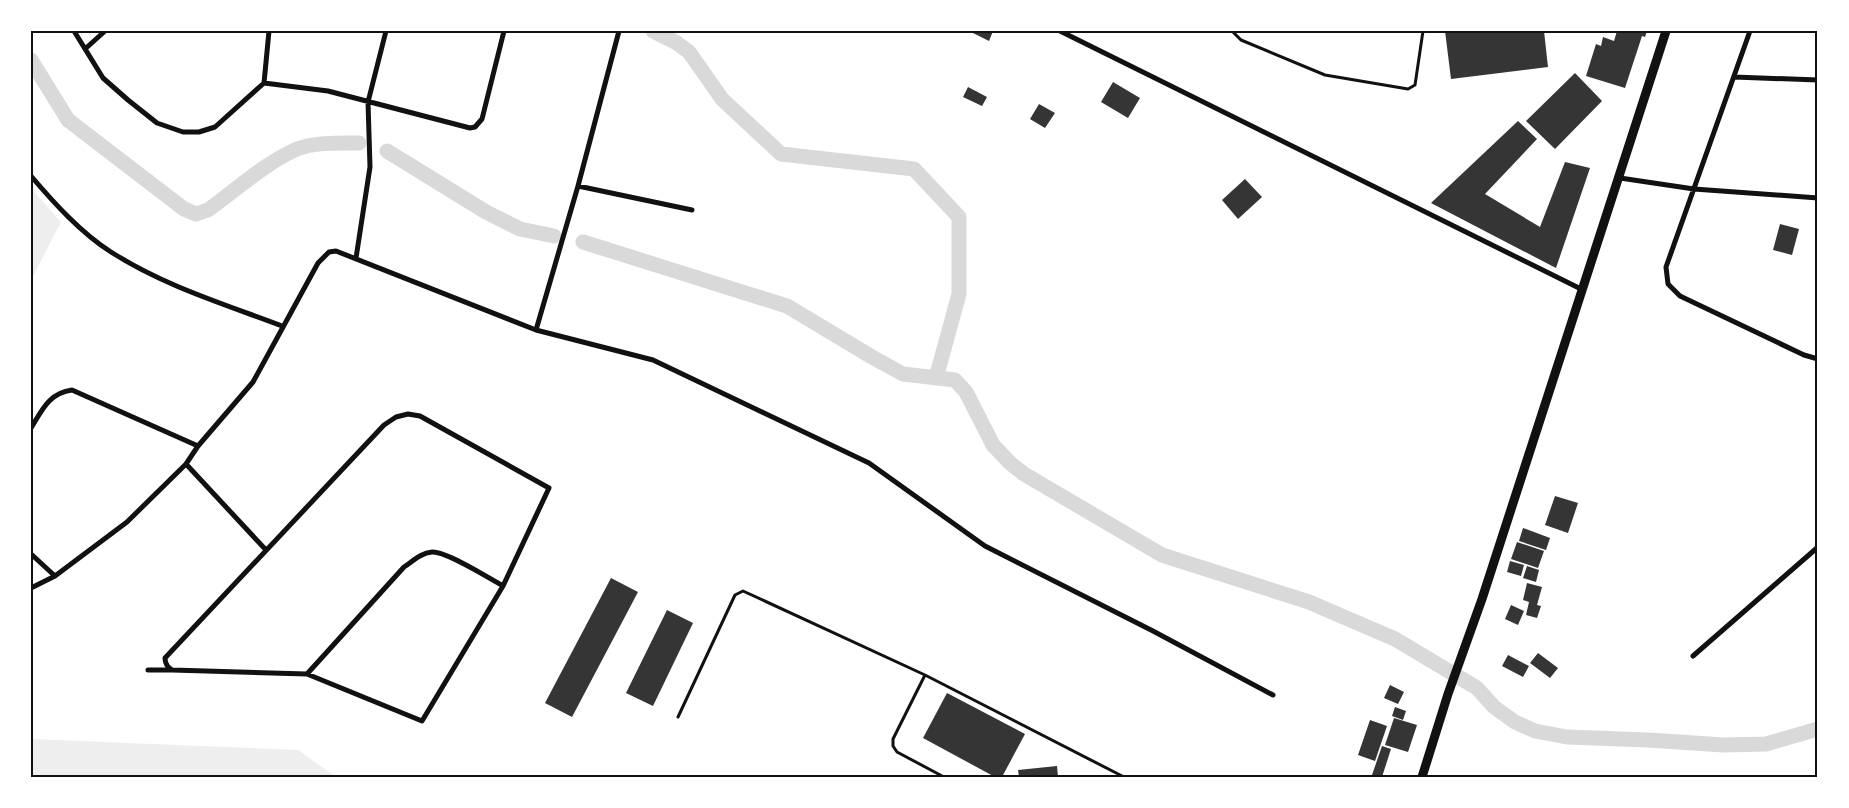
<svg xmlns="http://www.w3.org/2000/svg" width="1849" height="808" viewBox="0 0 1849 808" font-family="Ubuntu,sans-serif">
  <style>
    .green { fill: #eee }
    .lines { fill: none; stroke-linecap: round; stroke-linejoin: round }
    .canal { stroke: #d9d9d9; stroke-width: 15 }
    .building { fill: #353535 }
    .service { stroke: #111; stroke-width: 3 }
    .minor { stroke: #111; stroke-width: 5 }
    .secondary { stroke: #111; stroke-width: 9 }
    .neatline { fill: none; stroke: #111; stroke-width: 2 }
  </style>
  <rect width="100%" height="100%" fill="#fff"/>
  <path class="green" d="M 31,188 L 61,222 L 31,280 Z
    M 31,739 L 298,750 L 336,777 L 31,777 Z"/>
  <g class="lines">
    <path class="canal" d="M 653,31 L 677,43 L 689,52 L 722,99 L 781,154 L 914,169 L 959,217 L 959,294 L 936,378
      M 31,60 L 68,120 L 184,209 L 196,214 L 208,210 C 236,190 265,163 297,149 C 314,142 341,143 359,143
      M 387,151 L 486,212 L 520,229 L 554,236
      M 583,242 L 787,306 L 872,357 L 903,374 L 955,380 L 966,392 L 993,445 L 1010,463 L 1024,474 L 1162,555 L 1309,602 L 1395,639 L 1477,688 L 1494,707 L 1515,722 L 1535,731 L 1567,737 L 1648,740 L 1724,745 L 1766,744 L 1818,729"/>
  </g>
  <path class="building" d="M 969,31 L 993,31 L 989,41 Z
    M 1445,31 L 1544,31 L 1548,67 L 1451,79 Z
    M 1617,31 L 1647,31 L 1645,37 L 1642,36 L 1625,88 L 1586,76 L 1596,44 L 1601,46 L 1603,37 L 1614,41 Z
    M 1575,73 L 1602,101 L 1555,149 L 1526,121 Z
    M 1113,82 L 1140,98 L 1128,118 L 1101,102 Z
    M 968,87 L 987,97 L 982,106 L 963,97 Z
    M 1039,104 L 1055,113 L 1045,128 L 1030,119 Z
    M 1518,121 L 1537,139 L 1485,194 L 1540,227 L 1565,162 L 1590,168 L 1556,268 L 1431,203 Z
    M 1245,179 L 1262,197 L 1238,219 L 1222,200 Z
    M 1780,224 L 1799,229 L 1792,255 L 1773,250 Z
    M 1555,496 L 1578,503 L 1568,533 L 1545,525 Z
    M 1523,528 L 1550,538 L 1546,550 L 1519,541 Z
    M 1517,542 L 1544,551 L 1538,568 L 1511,559 Z
    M 1510,561 L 1524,565 L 1521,576 L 1507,572 Z
    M 1527,566 L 1539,570 L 1536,582 L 1523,578 Z
    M 611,578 L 638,592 L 572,717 L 545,703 Z
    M 1527,583 L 1542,587 L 1537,605 L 1541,606 L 1537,618 L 1526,615 L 1529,602 L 1523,600 Z
    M 1511,605 L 1524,611 L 1518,625 L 1505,619 Z
    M 667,610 L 693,623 L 653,706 L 626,693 Z
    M 1538,653 L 1558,668 L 1550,678 L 1530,663 Z
    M 1508,655 L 1529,666 L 1523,677 L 1502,666 Z
    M 1390,685 L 1404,692 L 1398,704 L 1384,698 Z
    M 947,693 L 1025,734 L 1002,777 L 995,777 L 923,738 Z
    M 1395,707 L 1406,711 L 1403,720 L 1392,716 Z
    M 1394,718 L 1417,725 L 1408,752 L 1385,745 Z
    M 1370,720 L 1387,726 L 1375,761 L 1358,755 Z
    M 1382,746 L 1391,749 L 1382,777 L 1378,777 L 1372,775 Z
    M 1057,766 L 1058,777 L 1019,777 L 1018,770 Z"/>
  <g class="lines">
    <path class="service" d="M 1232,31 L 1241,40 L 1325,75 L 1408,89 L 1415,85 L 1423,31
      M 925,675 L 893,739 L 893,746 L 897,752 L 944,777
      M 678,717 L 735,595 L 743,591 L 925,675 L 1124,777"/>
    <path class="minor" d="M 74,31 L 103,78 L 128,100 L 157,123 L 183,132 L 199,132 L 215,127 L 264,83 L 328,91 L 470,128 L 475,127 L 482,119 L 504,31
      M 1060,31 L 1583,290
      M 1750,31 L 1666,267 L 1668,284 L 1680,296 L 1804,355 L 1818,359
      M 85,49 L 105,31
      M 1734,77 L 1818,80
      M 264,83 L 269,31
      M 31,176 C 54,203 81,233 111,252 C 164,286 224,304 282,326
      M 1620,178 L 1694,189 L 1818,198
      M 578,186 L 692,210
      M 356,258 L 370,167 L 368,102 L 386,31
      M 536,330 L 578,186 L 619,31
      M 408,414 L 420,416 L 549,488 L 503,586 L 422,721 L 307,674 L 172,670 C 167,667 165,664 165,658 L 384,425 L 396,417 Z
      M 31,428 C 42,410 49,393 72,390 L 198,446
      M 186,464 L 266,550
      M 31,554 L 55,576
      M 31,588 L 55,576 L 127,522 L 186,464 L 198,446 L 253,382 L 318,263 L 329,252 L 336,251 L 536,330 L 653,360 L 869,463 L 985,546 L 1153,631 L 1273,695
      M 1693,656 L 1818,547
      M 148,670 L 172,670
      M 307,674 L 404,567 C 413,561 421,553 432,552 C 446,551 489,578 503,586"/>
    <path class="secondary" d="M 1422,777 L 1448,694 L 1482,599 L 1666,31"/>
  </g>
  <rect width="1849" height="808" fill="none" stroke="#ffffff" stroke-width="65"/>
  <rect x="32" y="32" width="1784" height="744" class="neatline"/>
</svg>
